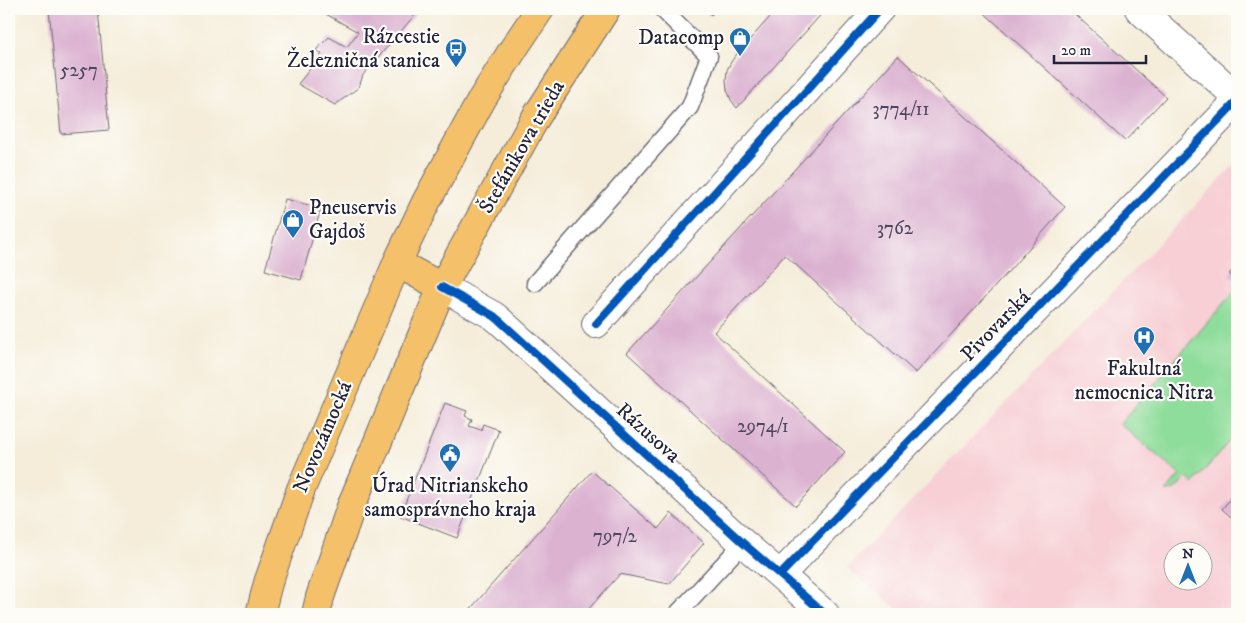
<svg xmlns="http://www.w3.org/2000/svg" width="1246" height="623" viewBox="0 0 1246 623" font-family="'IM FELL DW Pica',serif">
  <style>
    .built { fill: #f7cfd5; fill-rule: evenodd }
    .green { fill: #8fdd9b; stroke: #58806b }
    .building { fill: #dcb2d1 }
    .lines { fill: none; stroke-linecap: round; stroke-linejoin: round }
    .service-casing { stroke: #6c6973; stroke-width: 19 }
    .minor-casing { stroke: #6c6973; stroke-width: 30 }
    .primary-casing { stroke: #6c6973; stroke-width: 30 }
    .service { stroke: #fff; stroke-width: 16 }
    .minor { stroke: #fff; stroke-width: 28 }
    .primary { stroke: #f4c16a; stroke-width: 28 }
    .cycleway-casing { stroke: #fdfcf7; stroke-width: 11 }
    .cycleway { stroke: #0057b8; stroke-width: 8 }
    .labels { text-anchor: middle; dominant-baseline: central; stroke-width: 4.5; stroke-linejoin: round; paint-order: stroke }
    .number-label { font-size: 19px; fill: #504660 }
    .poi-label { font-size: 21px; fill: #22223b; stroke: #fdfcf7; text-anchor: end }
    .street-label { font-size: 21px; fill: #22223b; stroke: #fdfcf7 }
  </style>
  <rect width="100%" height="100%" fill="#fdfcf7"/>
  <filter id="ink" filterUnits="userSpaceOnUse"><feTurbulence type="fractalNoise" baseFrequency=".02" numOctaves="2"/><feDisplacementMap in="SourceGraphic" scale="10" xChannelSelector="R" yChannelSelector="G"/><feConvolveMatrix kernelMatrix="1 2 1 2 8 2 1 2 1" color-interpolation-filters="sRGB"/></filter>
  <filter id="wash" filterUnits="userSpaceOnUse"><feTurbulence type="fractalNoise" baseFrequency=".0096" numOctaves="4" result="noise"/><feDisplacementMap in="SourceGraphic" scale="20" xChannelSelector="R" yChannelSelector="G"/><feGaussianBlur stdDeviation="1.12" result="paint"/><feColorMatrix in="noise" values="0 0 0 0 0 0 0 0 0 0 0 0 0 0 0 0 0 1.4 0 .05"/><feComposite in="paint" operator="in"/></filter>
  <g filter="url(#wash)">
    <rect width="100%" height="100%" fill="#f5edda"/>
    <path class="built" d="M 1237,162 L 1237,614 L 903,614 L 847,568 ZM 1174,550 L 1204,550 L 1204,580 L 1174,580 Z"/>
    <path class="green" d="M 1236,289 L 1237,432 L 1193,484 L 1186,477 C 1180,484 1175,492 1166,491 L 1180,475 L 1120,424 Z"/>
    <g id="blocks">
      <path class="building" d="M 49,9 L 98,9 L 109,130 L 61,134 Z
        M 326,9 L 420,9 L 363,75 L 359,87 L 335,105 L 298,84 L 322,54 L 316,50 L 329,37 L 347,47 L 358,32 L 324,13 Z
        M 704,9 L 717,9 L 711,15 Z
        M 777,9 L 826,9 L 737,108 L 731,100 L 727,90 L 726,80 L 727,70 L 731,62 L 736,55 Z
        M 980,9 L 1069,9 L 1166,97 L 1125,141 Z
        M 898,56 L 1065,207 L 1009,271 L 916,373 L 785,255 L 714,332 L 845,452 L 796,506 L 627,353 Z
        M 285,199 L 321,208 L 301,280 L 265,270 Z
        M 1237,265 L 1237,281 L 1229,274 Z
        M 445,403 L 467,411 L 465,416 L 472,419 L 469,426 L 481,430 L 483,424 L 499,430 L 457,538 L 400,516 Z
        M 592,471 L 658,529 L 671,513 L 704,543 L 669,584 L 620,574 L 584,614 L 466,614 Z
        M 1237,491 L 1237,522 L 1222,509 Z"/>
    </g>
  </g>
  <g filter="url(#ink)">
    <use href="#blocks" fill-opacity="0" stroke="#6c6973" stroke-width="1"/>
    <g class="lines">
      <g class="service-casing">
        <path id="service" d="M 535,283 L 690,107 L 709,56 L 662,9
          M 677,614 L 743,543"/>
      </g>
      <g class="minor-casing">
        <path id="minor" d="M 1139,9 L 1237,97
          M 442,287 L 494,316 L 500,321 L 743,543 L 825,614
          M 596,324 L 880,9
          M 780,575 L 1237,101"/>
      </g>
      <g class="primary-casing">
        <path id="primary" d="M 397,263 L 442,287
          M 260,614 L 268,583 L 301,489 L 397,263 L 426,202 L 482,99 L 514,48 L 540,9
          M 316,614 L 320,597 L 352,504 L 442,287 L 536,117 L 606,9"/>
      </g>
      <use href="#service" class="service"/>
      <use href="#minor" class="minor"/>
      <use href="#primary" class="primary"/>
      <g class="cycleway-casing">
        <path id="cycleway" d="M 442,287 L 494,316 L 500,321 L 743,543 L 825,614
          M 596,324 L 880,9
          M 780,575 L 1237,101"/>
      </g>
      <use href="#cycleway" class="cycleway"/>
    </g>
  </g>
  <defs>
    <g id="shop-pin" transform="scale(1.125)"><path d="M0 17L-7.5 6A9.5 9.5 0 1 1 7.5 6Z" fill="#1f6fb2" stroke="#fdfcf7"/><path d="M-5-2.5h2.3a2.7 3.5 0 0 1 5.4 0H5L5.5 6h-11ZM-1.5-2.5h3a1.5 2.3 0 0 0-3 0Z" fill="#fff"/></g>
    <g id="bus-pin" transform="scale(1.125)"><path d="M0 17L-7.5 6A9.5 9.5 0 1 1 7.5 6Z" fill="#1f6fb2" stroke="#fdfcf7"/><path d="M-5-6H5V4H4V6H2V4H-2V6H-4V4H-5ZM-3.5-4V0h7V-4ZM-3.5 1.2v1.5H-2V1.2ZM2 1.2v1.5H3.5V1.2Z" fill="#fff"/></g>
    <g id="hospital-pin" transform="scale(1.125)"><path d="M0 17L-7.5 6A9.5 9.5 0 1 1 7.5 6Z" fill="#1f6fb2" stroke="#fdfcf7"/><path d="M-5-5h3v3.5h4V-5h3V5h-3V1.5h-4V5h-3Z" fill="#fff"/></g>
    <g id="civic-pin" transform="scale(1.125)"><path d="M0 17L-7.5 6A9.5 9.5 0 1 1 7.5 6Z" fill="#1f6fb2" stroke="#fdfcf7"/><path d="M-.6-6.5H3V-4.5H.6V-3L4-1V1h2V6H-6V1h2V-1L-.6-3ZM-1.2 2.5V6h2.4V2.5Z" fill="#fff"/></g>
  </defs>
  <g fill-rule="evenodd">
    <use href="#shop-pin" x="740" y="38"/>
    <use href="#bus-pin" x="456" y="49"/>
    <use href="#shop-pin" x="293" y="220"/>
    <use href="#hospital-pin" x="1144" y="337"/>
    <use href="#civic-pin" x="450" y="454"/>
  </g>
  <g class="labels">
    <g class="number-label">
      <text x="79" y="70">5257</text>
      <text x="901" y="109">3774/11</text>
      <text x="895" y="228">3762</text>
      <text x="763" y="426">2974/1</text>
      <text x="615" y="536">797/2</text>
    </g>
    <g class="poi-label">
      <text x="440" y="37">Rázcestie<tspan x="440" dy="24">Železničná stanica</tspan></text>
      <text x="724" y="38">Datacomp</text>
      <text x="309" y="208" text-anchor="start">Pneuservis<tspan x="309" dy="24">Gajdoš</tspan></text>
      <text x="1144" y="369" text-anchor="middle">Fakultná<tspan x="1144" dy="24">nemocnica Nitra</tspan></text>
      <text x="450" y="486" text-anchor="middle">Úrad Nitrianskeho<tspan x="450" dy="24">samosprávneho kraja</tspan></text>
    </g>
    <g class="street-label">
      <text transform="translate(522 147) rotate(-60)">Štefánikova trieda</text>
      <text transform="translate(996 326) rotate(-46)">Pivovarská</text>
      <text transform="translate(648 433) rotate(42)">Rázusova</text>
      <text transform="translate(323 437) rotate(-67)">Novozámocká</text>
    </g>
  </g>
  <rect width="1246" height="623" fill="none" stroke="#fdfcf7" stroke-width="30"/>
  <g transform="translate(1188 566)"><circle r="24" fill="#fdfcf7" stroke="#a5a5ac"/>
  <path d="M0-4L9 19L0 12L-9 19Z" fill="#1f6fb2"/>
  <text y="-8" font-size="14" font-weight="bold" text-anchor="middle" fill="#22223b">N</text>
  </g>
  <path d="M1054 55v8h92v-8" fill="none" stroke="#22223b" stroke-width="2.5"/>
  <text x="1061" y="55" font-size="15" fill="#22223b" stroke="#fdfcf7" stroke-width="4" paint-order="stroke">20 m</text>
</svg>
